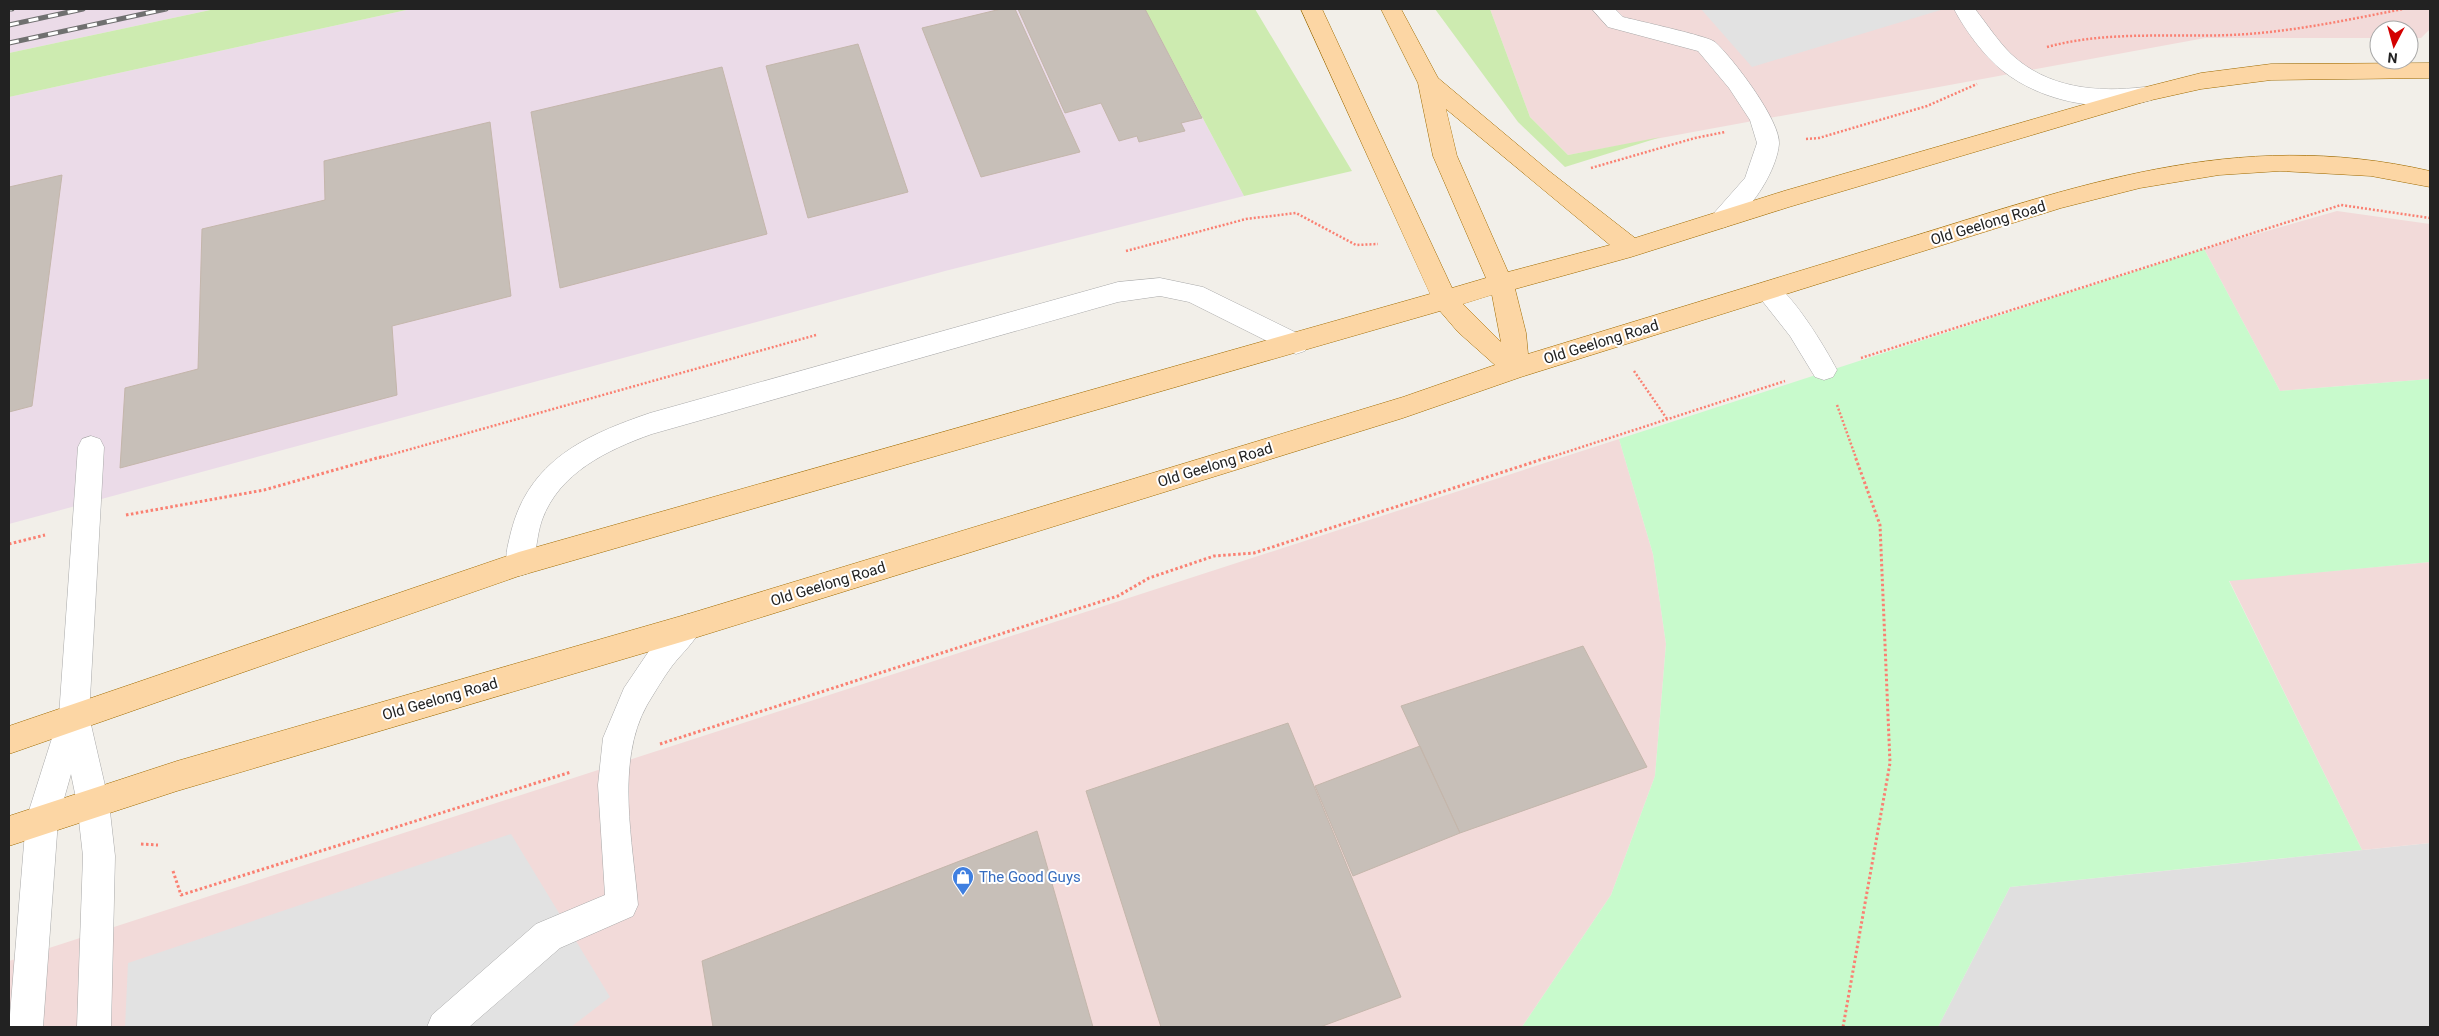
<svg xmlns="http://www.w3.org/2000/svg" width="2439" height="1036" viewBox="0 0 2439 1036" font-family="Roboto,sans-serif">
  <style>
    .residential { fill: #e0dfdf }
    .commercial { fill: #f2dad9 }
    .industrial { fill: #ebdbe8 }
    .grass { fill: #cdebb0 }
    .park { fill: #c8facc }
    .parking { fill: #e2e2e2 }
    .building { fill: #c7bfb8; stroke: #c4b6ab }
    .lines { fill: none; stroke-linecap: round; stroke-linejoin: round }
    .minor-casing { stroke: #a9a9a9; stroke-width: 1 }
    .major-casing { stroke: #a06b00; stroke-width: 1 }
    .path-far1 { stroke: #fa8072; stroke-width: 2.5; stroke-dasharray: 2 2; stroke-linecap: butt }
    .path { stroke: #fa8072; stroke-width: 3; stroke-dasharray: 2.5 2.5; stroke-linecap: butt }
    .minor { fill: #fff; fill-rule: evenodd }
    .major { fill: #fcd6a4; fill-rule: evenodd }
    .rail-casing { stroke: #707070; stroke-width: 5 }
    .rail { stroke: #fff; stroke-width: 3; stroke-dasharray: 10; stroke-linecap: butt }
    .labels { text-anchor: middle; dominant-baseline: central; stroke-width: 4; stroke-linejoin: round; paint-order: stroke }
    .street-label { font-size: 15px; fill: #222; stroke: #fff }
    .shop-label { font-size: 15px; fill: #366cbe; stroke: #fff; text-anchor: start }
  </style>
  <rect width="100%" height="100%" fill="#f2efe9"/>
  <path class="residential" d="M 2430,843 L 2430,1027 L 1938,1027 L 2010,887 Z"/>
  <path class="commercial" d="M 1490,9 L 2430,9 L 2430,29 L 2421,38 L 2409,38 L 2409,30 L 2379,30 L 2379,38 L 2205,38 L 1568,155 L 1530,117 Z
    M 2337,211 L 2430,224 L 2430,379 L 2280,391 L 2204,249 Z
    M 1619,439 L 1653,554 L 1666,644 L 1655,776 L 1611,895 L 1522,1027 L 9,1027 L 9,961 Z
    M 2430,562 L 2430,843 L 2362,850 L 2229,580 Z"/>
  <path class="industrial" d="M 9,9 L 215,9 L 9,53 Z
    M 411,9 L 1145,9 L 1244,196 L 945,271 L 9,524 L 9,97 Z"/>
  <path class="grass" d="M 215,9 L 411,9 L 9,97 L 9,53 Z
    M 1145,9 L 1255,9 L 1352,171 L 1244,196 Z
    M 1435,9 L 1490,9 L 1530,117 L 1568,155 L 1661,137 L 1565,167 L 1518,122 Z"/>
  <path class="park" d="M 2204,249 L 2280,391 L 2430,379 L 2430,562 L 2229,581 L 2362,850 L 2010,887 L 1938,1027 L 1522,1027 L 1611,895 L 1655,776 L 1666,644 L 1653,554 L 1619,439 Z"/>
  <path class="parking" d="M 1701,9 L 1944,9 L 1752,67 Z
    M 511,834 L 610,997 L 571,1027 L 125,1027 L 128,963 Z"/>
  <path class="building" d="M 1001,9 L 1015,9 L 1080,152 L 981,177 L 922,28 Z
    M 1018,9 L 1145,9 L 1202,118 L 1181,123 L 1185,131 L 1139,142 L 1137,136 L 1119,141 L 1101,103 L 1065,113 Z
    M 858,44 L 908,192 L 808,218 L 766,66 Z
    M 722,67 L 767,234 L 560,288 L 531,112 Z
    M 490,122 L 511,296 L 392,326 L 397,395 L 120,468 L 125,388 L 198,369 L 202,229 L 325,200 L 324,161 Z
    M 62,175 L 32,406 L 9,412 L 9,187 Z
    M 1583,646 L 1647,767 L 1460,833 L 1401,706 Z
    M 1288,723 L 1401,997 L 1320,1027 L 1161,1027 L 1086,791 Z
    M 1420,746 L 1460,833 L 1353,876 L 1315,786 Z
    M 1037,831 L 1093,1027 L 713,1027 L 702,961 Z"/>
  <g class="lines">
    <g class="minor-casing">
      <path id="minor" d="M 1592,9 L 1615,9 L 1623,17 C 1638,21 1708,36 1715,42 C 1732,57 1781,121 1779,144 C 1777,166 1760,195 1745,210 C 1734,221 1727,232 1711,227 L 1707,221 L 1745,178 L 1757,143 L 1750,120 L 1729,88 L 1698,51 L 1608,27 Z
        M 1954,9 L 1975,9 C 1987,24 1997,40 2011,54 C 2047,88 2097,93 2144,87 L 2152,90 L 2155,95 L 2152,100 C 2104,114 2042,102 2003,71 C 1984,56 1965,30 1954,9 Z
        M 1160,278 L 1203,287 L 1305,337 L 1309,344 L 1305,351 L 1296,354 L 1287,351 L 1189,302 L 1160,296 L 1118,302 L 652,434 C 607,450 559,473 542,520 C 536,537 537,556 529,573 L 519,576 L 509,573 C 503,560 508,545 511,532 C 529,460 586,435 650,413 L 1118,282 Z
        M 1769,281 C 1790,288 1826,349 1837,370 L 1833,377 L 1824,380 L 1815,377 L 1790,336 L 1760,298 L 1757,291 L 1760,284 Z
        M 91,436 L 100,439 L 104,447 L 89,716 L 109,803 L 115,856 L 111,1027 L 77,1027 L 83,856 L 77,803 L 71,774 L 58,820 L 43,1027 L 9,1027 L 26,820 L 59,716 L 78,447 L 82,439 Z
        M 688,614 L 698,618 L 702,627 C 695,642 682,653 672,666 C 663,678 655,692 647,705 C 615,762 633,843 638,905 L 633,916 L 560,948 L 469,1027 L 427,1027 L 432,1015 L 536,924 L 605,895 L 598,785 L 603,738 L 624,688 L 651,648 L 678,618 Z"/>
    </g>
    <g class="major-casing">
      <path id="major" d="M 1301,9 L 1322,9 L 1452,288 L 1486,278 L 1433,156 L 1418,83 L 1381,9 L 1401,9 L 1438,78 L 1549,171 L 1635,238 L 1784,191 L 2138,89 L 2201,73 L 2271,64 L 2430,63 L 2430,78 L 2271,80 L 2201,89 L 2147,101 L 1789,207 L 1631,257 L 1515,289 L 1526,333 L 1528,354 C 1649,317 1770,280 1891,243 C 2076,187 2234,126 2430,171 L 2430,187 L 2371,176 L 2280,171 L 2219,175 L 2140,188 L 2061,208 L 1521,377 L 1403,418 L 688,640 L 177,791 L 9,846 L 9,816 L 177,761 L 688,614 L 1403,397 L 1495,365 L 1458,332 L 1440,311 L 519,576 L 9,754 L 9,726 L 519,552 L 1430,294 ZM 1446,109 L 1610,245 L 1508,272 L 1457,156 ZM 1492,295 L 1501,342 L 1463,304 Z"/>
    </g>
    <path class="path-far1" d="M 2047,47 C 2113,29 2181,39 2248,34 C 2301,30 2352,19 2403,9
      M 1806,139 L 1819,138 L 1927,106 L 1977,84
      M 1591,168 L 1695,138 L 1725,132
      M 1126,251 L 1246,219 L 1296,213 L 1356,245 L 1378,244
      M 1861,358 L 2341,205 L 2430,218
      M 1634,371 L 1667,419
      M 1837,405 L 1856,458
      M 379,458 L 816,335
      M 1548,458 L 1785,381"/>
    <path class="path" d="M 126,515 L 264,490 L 384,456
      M 9,544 L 45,535
      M 660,744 L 1118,596 L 1149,578 L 1214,556 L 1254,553 L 1552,456
      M 141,844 L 158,845
      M 173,871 L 181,895 L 571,772
      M 1843,1027 L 1890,763 L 1880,525 L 1855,456"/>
    <use href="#minor" class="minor"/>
    <use href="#major" class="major"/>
    <g class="rail-casing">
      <path id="rail" d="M 9,9 L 12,9
        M 9,25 L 83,9
        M 9,43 L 166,9"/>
    </g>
    <use href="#rail" class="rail"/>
  </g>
  <defs>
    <g id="shop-pin" transform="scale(1.125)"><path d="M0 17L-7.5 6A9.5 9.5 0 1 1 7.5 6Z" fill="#3f7fe0" stroke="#fff"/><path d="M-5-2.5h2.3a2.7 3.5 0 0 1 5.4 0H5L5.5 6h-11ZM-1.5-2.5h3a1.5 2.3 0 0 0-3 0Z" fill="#fff"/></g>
  </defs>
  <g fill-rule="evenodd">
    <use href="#shop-pin" x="963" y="877"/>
  </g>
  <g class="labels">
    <g class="street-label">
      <text transform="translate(1988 223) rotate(-17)">Old Geelong Road</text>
      <text transform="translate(1601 342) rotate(-17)">Old Geelong Road</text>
      <text transform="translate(1215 465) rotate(-17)">Old Geelong Road</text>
      <text transform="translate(828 584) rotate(-17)">Old Geelong Road</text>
      <text transform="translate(440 699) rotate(-16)">Old Geelong Road</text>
    </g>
    <g class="shop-label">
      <text x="979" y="877">The Good Guys</text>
    </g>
  </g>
  <rect width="2439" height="1036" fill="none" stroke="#222222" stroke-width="20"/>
  <g transform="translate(2394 45) rotate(186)"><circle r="24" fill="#ffffff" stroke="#a7a7a7"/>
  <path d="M0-4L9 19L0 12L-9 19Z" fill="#d40000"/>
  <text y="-8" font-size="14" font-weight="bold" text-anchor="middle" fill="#222222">N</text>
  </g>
</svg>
